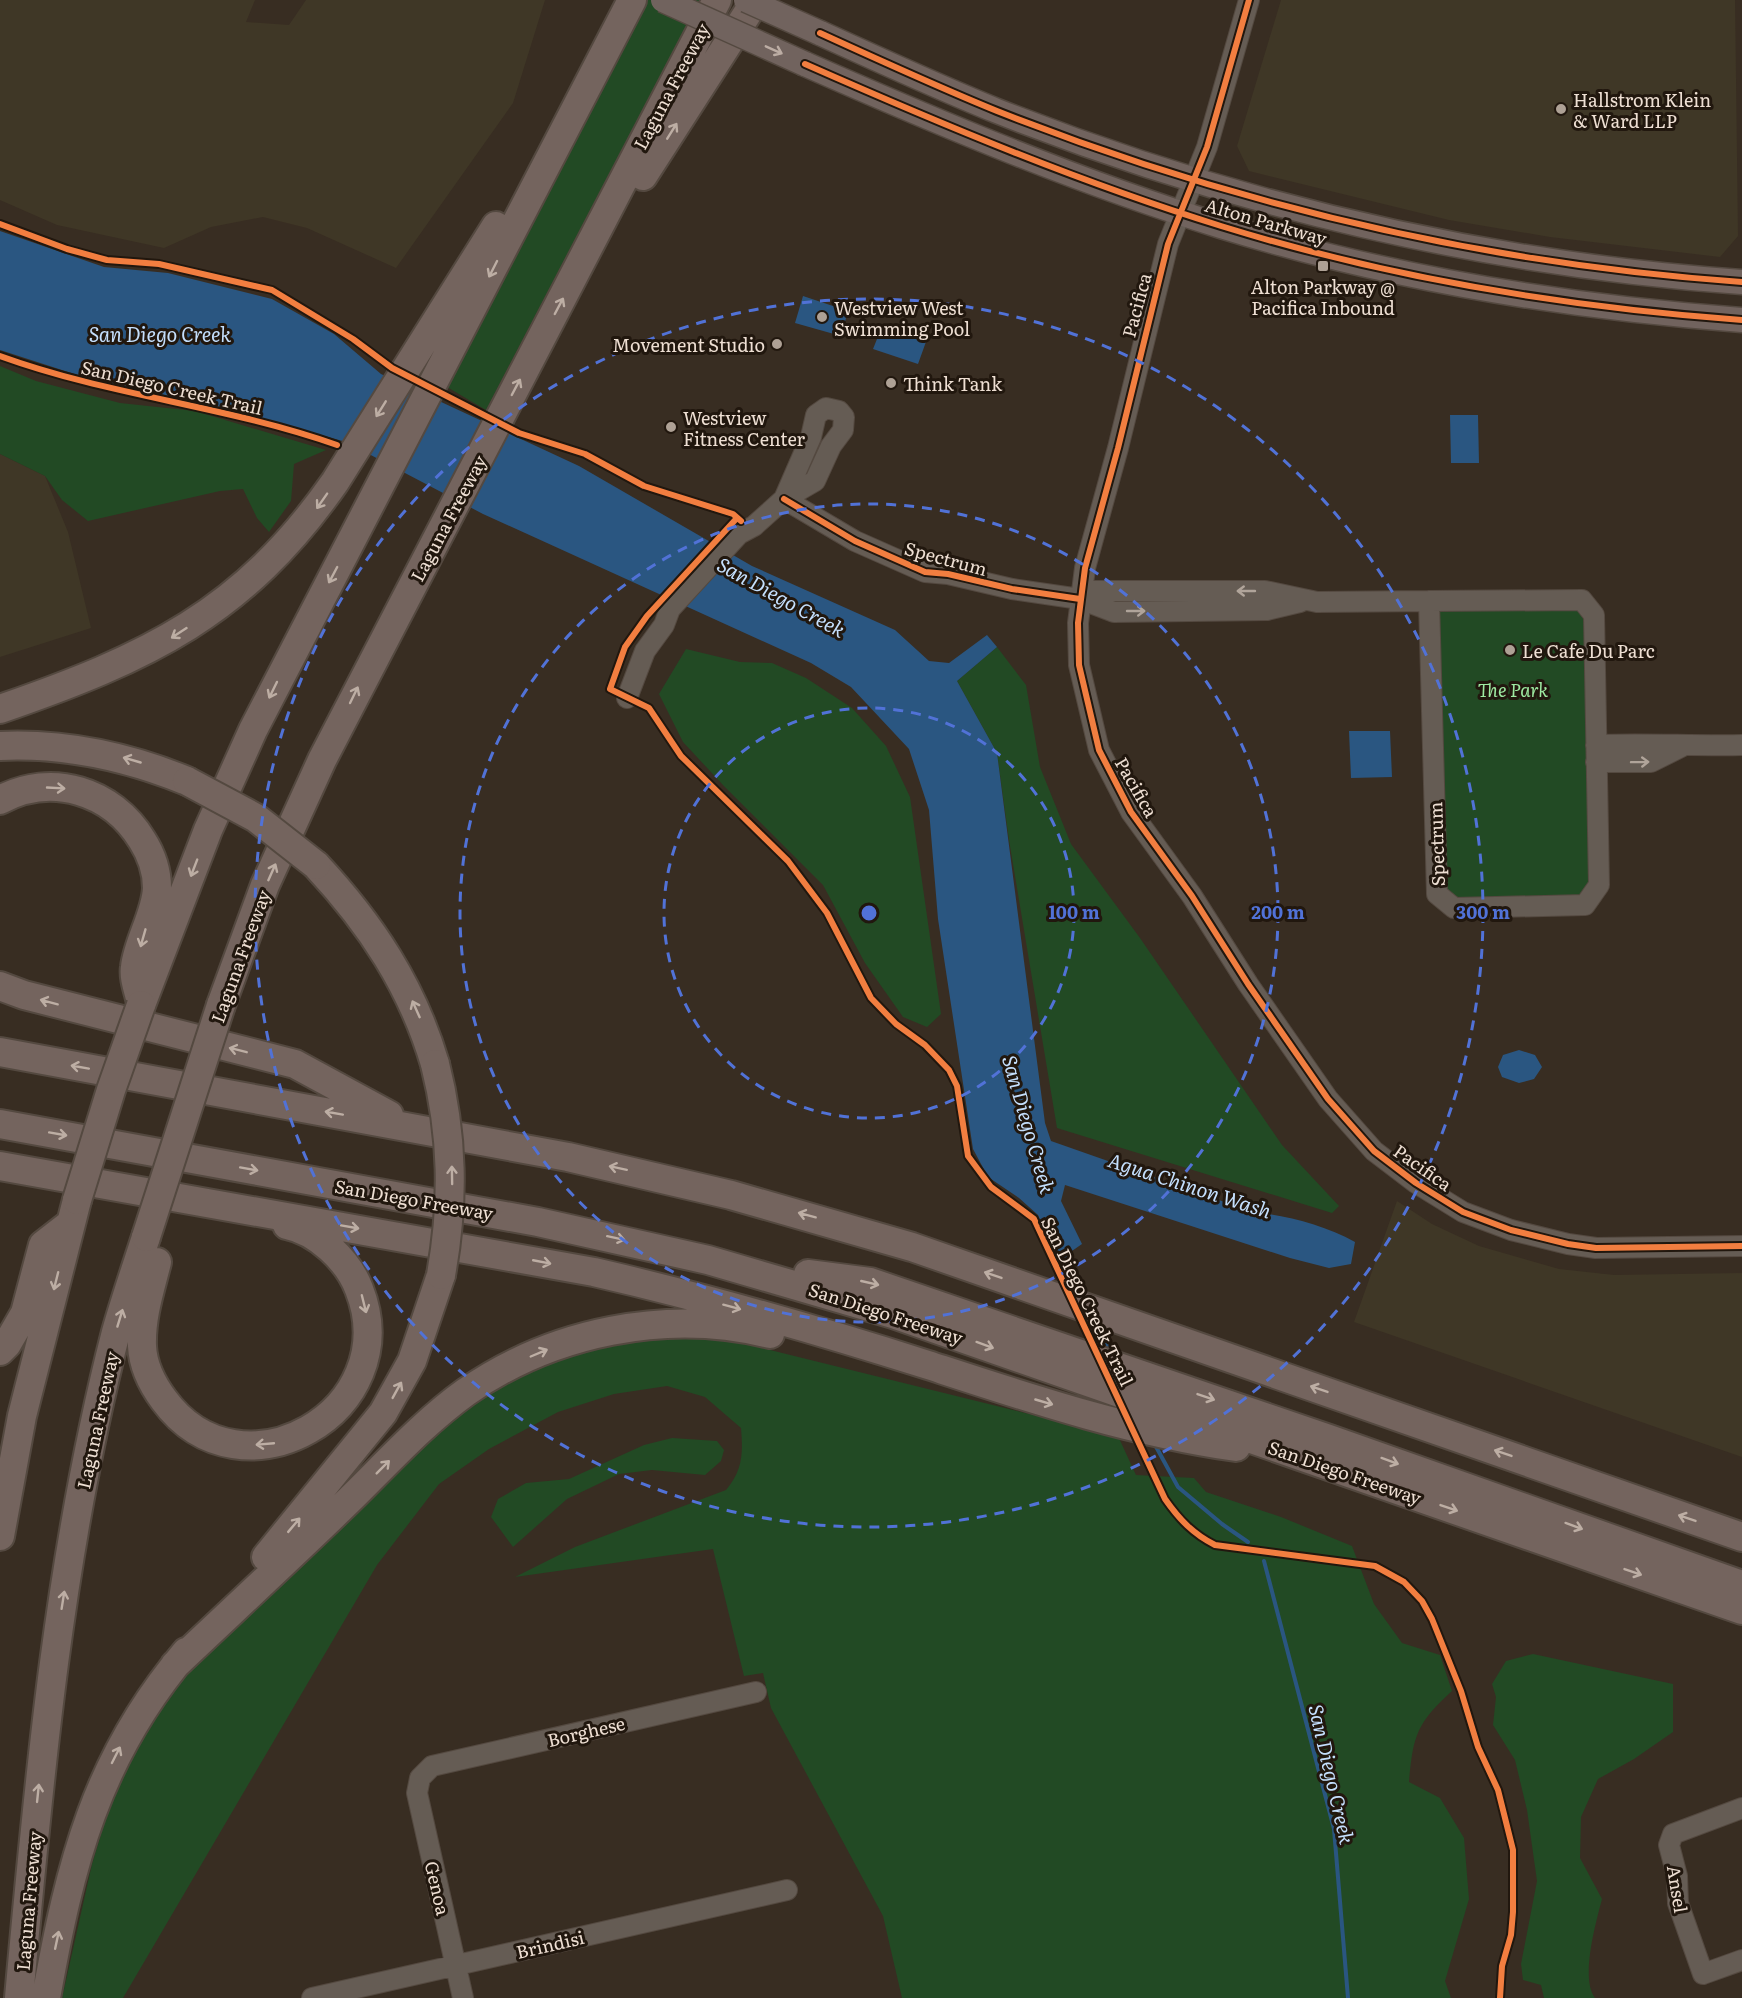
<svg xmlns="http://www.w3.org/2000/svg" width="1742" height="1998" viewBox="0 0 1742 1998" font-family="Literata,serif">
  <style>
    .commercial { fill: #3f3726 }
    .green { fill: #224a24 }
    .water { fill: #2a5681 }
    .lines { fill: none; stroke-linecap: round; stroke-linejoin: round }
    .stream { stroke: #2a5681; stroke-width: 4 }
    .minor-casing { stroke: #544940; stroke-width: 22 }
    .major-casing { stroke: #544940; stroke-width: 27 }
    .highway-casing { stroke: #544940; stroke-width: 32 }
    .minor { stroke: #655c54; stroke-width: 20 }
    .major { stroke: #71635e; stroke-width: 24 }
    .highway { stroke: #74645e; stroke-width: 28 }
    .major-bridge-casing { stroke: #544940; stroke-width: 27; stroke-linecap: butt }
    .highway-bridge-casing { stroke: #544940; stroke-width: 32; stroke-linecap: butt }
    .major-bridge { stroke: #71635e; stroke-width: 24 }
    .highway-bridge { stroke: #74645e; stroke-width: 28 }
    .cycleway-casing { stroke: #21170e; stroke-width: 10 }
    .cycleway { stroke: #f27e40; stroke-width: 6 }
    .oneway { stroke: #bcada4 }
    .oneway2 { stroke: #bdaea4 }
    .oneway3 { stroke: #b0a49a }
    .ring { fill: none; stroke: #5172d7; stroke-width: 3; stroke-dasharray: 10 8 }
    .poi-dot { fill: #aea195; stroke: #21170e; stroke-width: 2 }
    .labels { text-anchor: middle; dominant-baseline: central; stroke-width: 6; stroke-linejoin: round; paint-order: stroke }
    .street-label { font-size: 18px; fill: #eedfd3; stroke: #21170e }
    .poi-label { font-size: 18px; fill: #eedfd3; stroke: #21170e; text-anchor: start }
    .park-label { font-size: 18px; font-style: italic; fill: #9eeba2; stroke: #21170e }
    .water-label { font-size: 20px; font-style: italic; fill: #c4dffd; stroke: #21170e }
    .centre { fill: #5172d7; stroke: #21170e; stroke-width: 3 }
    .ring-label { font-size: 18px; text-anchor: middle; font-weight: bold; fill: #5172d7; stroke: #21170e; stroke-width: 6; stroke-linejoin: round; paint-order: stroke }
  </style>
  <rect width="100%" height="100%" fill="#382d22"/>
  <path class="commercial" d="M 0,0 L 255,0 L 246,22 L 289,25 L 306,0 L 545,0 L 513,103 L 396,268 L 307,228 L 263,217 L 211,227 L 164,248 L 57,225 L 0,200 Z
    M 1281,0 L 1735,0 L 1738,236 L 1720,257 L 1550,237 L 1449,220 L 1249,171 L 1237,146 Z
    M 0,454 L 45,476 L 68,532 L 91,628 L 0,657 Z
    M 1397,1201 L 1432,1224 L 1479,1246 L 1559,1269 L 1614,1275 L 1742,1273 L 1742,1457 L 1354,1322 Z"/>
  <path class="green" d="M 646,0 L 700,0 L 486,410 L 447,387 Z
    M 0,366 L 36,381 L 120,403 L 195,411 L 326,450 L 294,464 L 291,501 L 269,532 L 257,518 L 243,489 L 220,491 L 88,521 L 62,500 L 45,476 L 0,454 Z
    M 1582,600 L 1594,615 L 1599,885 L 1585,905 L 1454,908 L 1437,894 L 1429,601 Z
    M 997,647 L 1026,685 L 1040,767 L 1071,844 L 1140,938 L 1282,1145 L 1339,1206 L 1332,1213 L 1057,1128 L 1009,840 L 997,753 L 957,681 Z
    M 686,649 L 740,662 L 772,663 L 806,678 L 852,708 L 886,746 L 910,797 L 941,1014 L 927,1027 L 903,1017 L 865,963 L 823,885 L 723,785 L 683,742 L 659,694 Z
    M 686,1335 L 742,1343 L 1118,1436 L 1136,1475 L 1194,1478 L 1206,1492 L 1281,1517 L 1352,1546 L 1374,1604 L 1402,1643 L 1440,1655 L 1452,1691 C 1417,1723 1413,1735 1409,1782 L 1440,1798 L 1464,1838 L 1469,1899 L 1445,1981 L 1451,1998 L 902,1998 L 883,1916 L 771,1708 L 763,1673 L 744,1676 L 713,1549 L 515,1577 L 575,1547 L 726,1490 C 743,1470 743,1453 741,1428 L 705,1397 L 667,1386 L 614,1394 L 558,1412 L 489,1449 L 439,1484 L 377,1565 L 123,1998 L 62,1998 L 92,1864 L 116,1785 L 144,1732 L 185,1673 L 451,1417 L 531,1367 L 612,1341 Z
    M 672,1438 L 717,1441 L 724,1450 L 721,1461 L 705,1475 L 652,1470 L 619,1474 L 567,1499 L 513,1547 L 491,1517 L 498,1499 L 526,1483 L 569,1479 L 644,1445 Z
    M 1533,1654 L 1673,1684 L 1673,1732 L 1634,1759 L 1598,1779 L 1581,1817 L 1580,1858 L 1602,1899 C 1596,1922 1580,1979 1595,1998 L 1544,1998 L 1541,1985 L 1523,1980 L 1521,1964 L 1537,1881 L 1527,1810 L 1515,1760 L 1493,1725 L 1496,1697 L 1492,1684 L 1506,1661 Z"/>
  <path class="water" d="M 0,231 L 104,267 L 168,273 L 272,299 L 334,334 L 381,374 L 579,466 L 752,566 L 895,630 L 929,661 L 949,663 L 987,635 L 997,647 L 957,681 L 997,753 L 1045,1123 L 1051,1141 L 1253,1212 C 1288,1216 1324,1225 1355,1242 L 1351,1264 L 1329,1268 L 1290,1258 L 1065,1185 L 1061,1201 L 1082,1244 L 1069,1253 L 1053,1251 L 1038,1215 L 1019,1198 L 988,1177 L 973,1149 L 938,919 L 929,810 L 909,749 L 851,687 L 811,663 L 483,514 L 346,442 L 210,404 L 99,382 L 0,350 Z
    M 803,296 L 848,311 L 841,336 L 795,323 Z
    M 883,324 L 927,339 L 918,364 L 873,349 Z
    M 1450,415 L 1478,415 L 1479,463 L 1451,463 Z
    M 1349,731 L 1390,731 L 1392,777 L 1351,778 Z
    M 1519,1050 L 1535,1055 L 1542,1067 L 1534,1079 L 1519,1083 L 1502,1077 L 1498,1067 L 1503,1055 Z"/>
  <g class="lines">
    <path class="stream" d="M 1062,1248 L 1085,1295
      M 1098,1324 L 1111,1352
      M 1154,1443 L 1178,1487 L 1222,1524 L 1248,1542
      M 1264,1561 L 1334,1829 L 1348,1998"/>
    <g class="minor-casing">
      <path id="minor" d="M 1249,0 L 1207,147 L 1168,244 L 1118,448 L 1085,568 L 1078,623 L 1079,665 L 1099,750 L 1131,812 L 1192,896 L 1248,984 L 1328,1099 L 1374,1151 L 1416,1183 L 1463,1212 L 1511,1230 L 1568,1244 L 1596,1248 L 1742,1246
        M 784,499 L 855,541 L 925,572 L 948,574 L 1012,589 L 1080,599 L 1114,612 L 1267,610 L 1300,602
        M 1080,599 L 1092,591 L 1265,591 L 1317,602 L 1429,601 L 1582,600 L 1594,615 L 1599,885 L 1585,905 L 1454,908 L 1437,894 L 1429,601
        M 627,698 L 645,651 L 664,625 L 670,609 L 739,534 L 754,526 L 784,499 L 815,481 L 831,446 L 843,430 L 844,417 L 839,411 L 826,408 L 816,415 L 811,437 L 784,499
        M 1596,745 C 1645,743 1693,746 1742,745
        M 1596,762 L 1651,762 L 1681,747
        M 1742,1808 L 1673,1834 L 1669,1845 L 1677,1876 L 1678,1903 L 1703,1974 L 1742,1960
        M 312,1998 L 787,1890
        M 463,1998 L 417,1793 L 420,1778 L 432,1766 L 756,1692"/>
    </g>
    <g class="major-casing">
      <path id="major" d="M 820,33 C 879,60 938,87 997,111 C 1235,205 1487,264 1742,282
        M 805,64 C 941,124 1079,182 1221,226 C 1389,278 1567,307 1742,320"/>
    </g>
    <g class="highway-casing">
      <path id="highway" d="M 643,176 L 756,0
        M 0,709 C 147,658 243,614 335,482 L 496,226
        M 0,746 C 66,743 126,756 187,781
        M 0,800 C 52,772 112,791 142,840 C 151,854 157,871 157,888 C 156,914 138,941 135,967 C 133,978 139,992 141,1003
        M 316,865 C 371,924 412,986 435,1064
        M 0,986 L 24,995 L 295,1064 L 389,1115
        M 141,1005 L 208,830 L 253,730 L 632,0
        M 221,1005 L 265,885 L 322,760 L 717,0
        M 0,1052 L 568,1157 L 731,1195 L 912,1247 L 1742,1537
        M 0,1124 L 538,1222 L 708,1260 L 893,1314 L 1742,1610
        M 0,1166 L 594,1272 C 707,1298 818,1330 928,1365 C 1029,1398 1130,1432 1236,1447
        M 157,1262 C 150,1290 141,1317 142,1346 C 143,1366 152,1384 164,1400 C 241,1505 407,1411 359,1289 C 348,1260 317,1231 287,1225
        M 808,1274 L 870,1282 L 1329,1439 L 1742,1585
        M 0,1351 L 7,1344 L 25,1313 L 43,1245 L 70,1224
        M 0,1536 L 22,1416 L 77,1200
        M 266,1557 L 383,1413 L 412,1361 L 441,1275
        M 175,1665 C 230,1613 285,1562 340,1509 C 381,1470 420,1425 466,1392 C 552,1332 667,1308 770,1334
        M 19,1998 C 39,1775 60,1550 116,1332 C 125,1300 136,1268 146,1237
        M 46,1998 C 70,1864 96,1758 186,1652"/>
    </g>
    <use href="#minor" class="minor"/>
    <use href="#major" class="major"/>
    <use href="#highway" class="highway"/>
    <g class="major-bridge-casing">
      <path id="major-bridge" d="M 663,0 L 805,64
        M 746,0 L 820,33"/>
    </g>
    <g class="highway-bridge-casing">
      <path id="highway-bridge" d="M 187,781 L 256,818 L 316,865
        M 435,1064 C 453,1135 454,1202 441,1275
        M 77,1200 L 111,1090 L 141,1005
        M 146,1237 L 221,1005"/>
    </g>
    <use href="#major-bridge" class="major-bridge"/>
    <use href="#highway-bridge" class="highway-bridge"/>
    <g class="cycleway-casing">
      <path id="cycleway" d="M 1249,0 L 1207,147 L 1168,244 L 1118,448 L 1085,568 L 1078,623 L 1079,665 L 1099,750 L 1131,812 L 1192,896 L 1248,984 L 1328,1099 L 1374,1151 L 1416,1183 L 1463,1212 L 1511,1230 L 1568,1244 L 1596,1248 L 1742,1246
        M 820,33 C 879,60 938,87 997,111 C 1235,205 1487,264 1742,282
        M 805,64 C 941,124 1079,182 1221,226 C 1389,278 1567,307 1742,320
        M 0,224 L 67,249 L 107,260 L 159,264 L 272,290 L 353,339 L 392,368 L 519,433 L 585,454 L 644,486 L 733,514 L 741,521
        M 0,356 C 110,396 227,406 337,445
        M 784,499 L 855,541 L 925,572 L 948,574 L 1012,589 L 1080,599
        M 737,518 L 647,616 L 625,647 L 610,689 L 649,708 L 681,756 L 788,861 L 827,913 L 871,998 L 896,1024 L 925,1045 L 949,1070 L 957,1086 L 968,1156 L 991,1187 L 1034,1219 L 1165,1499 C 1179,1519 1193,1534 1215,1545 L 1375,1566 L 1404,1582 L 1422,1601 L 1432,1619 L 1461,1691 L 1478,1747 L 1498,1790 L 1513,1850 L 1513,1912 L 1511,1935 L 1502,1966 L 1500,1998"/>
    </g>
    <use href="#cycleway" class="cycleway"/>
  </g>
  <defs><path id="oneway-shaft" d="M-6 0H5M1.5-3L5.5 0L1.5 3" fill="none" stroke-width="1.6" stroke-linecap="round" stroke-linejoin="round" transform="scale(1.5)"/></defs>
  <use class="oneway" href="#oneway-shaft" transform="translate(774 50) rotate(24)"/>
  <g class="oneway2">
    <use href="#oneway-shaft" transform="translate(672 131) rotate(-58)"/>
    <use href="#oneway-shaft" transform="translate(493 269) rotate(117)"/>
    <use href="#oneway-shaft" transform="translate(559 306) rotate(-62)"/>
    <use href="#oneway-shaft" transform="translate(516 387) rotate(-62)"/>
    <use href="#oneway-shaft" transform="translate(381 409) rotate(122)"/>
    <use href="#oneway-shaft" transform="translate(322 501) rotate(125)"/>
    <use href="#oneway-shaft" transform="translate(333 575) rotate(118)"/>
    <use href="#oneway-shaft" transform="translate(179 633) rotate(147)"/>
    <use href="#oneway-shaft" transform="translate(273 690) rotate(116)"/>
    <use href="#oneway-shaft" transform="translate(354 695) rotate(-64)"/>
    <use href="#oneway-shaft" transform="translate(132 760) rotate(-164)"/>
    <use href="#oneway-shaft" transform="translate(56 788) rotate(3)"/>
    <use href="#oneway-shaft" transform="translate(194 868) rotate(111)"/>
    <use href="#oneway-shaft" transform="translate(272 872) rotate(-66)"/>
    <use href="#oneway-shaft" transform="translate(143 938) rotate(106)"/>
    <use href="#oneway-shaft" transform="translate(49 1002) rotate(-165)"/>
    <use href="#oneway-shaft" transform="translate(416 1009) rotate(-114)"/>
    <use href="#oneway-shaft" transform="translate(238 1050) rotate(-166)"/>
    <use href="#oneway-shaft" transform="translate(80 1067) rotate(-170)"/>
    <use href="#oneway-shaft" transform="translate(334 1113) rotate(-170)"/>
    <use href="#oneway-shaft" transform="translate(58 1134) rotate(10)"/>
    <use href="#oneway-shaft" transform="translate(618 1168) rotate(-168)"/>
    <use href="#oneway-shaft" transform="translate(249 1169) rotate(10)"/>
    <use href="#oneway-shaft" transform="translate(452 1175) rotate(-91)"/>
    <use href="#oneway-shaft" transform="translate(807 1215) rotate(-165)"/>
    <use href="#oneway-shaft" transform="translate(350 1227) rotate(10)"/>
    <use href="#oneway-shaft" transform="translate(616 1238) rotate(12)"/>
    <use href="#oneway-shaft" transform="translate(542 1262) rotate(11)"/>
    <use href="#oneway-shaft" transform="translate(993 1275) rotate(-161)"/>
    <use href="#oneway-shaft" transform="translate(56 1281) rotate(104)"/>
    <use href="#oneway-shaft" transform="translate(870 1283) rotate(13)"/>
    <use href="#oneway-shaft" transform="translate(364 1304) rotate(76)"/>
    <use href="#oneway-shaft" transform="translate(732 1307) rotate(15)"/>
    <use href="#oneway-shaft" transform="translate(120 1318) rotate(-73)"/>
    <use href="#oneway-shaft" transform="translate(985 1345) rotate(20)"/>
    <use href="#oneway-shaft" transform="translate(539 1353) rotate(-23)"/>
    <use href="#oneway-shaft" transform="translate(1319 1389) rotate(-161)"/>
    <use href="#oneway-shaft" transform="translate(397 1390) rotate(-61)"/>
    <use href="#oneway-shaft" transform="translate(1206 1397) rotate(19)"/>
    <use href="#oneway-shaft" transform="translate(1044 1402) rotate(16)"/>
    <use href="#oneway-shaft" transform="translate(265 1444) rotate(175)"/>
    <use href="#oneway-shaft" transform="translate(1503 1453) rotate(-161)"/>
    <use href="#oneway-shaft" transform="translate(1390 1461) rotate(20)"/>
    <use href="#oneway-shaft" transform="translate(383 1467) rotate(-45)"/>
    <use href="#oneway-shaft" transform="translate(1449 1508) rotate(19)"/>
    <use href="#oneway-shaft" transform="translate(1687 1518) rotate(-161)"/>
    <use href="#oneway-shaft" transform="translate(294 1525) rotate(-50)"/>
    <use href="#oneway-shaft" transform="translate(1574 1526) rotate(20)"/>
    <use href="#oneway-shaft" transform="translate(1633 1572) rotate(19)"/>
    <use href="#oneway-shaft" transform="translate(63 1600) rotate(-81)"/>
    <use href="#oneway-shaft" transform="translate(116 1755) rotate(-63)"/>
    <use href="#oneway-shaft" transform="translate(38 1793) rotate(-84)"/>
    <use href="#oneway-shaft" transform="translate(57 1940) rotate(-78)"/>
  </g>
  <g class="oneway3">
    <use href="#oneway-shaft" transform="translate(1246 591) rotate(180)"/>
    <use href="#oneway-shaft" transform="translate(1136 611)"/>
    <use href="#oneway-shaft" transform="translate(1640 762) rotate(-1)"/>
  </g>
  <g class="ring">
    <circle cx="869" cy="913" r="205"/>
    <circle cx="869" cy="913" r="409"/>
    <circle cx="869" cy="913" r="614"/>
  </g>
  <g class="poi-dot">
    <circle cx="1561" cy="109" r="6"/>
    <rect x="1317" y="260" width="12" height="12" rx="3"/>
    <circle cx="822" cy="317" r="6"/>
    <circle cx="777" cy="344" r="6"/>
    <circle cx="891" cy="383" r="6"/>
    <circle cx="671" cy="427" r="6"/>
    <circle cx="1510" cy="650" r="6"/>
  </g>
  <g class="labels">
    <g class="street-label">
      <text transform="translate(671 86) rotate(-62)">Laguna Freeway</text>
      <text transform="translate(1266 221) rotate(16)">Alton Parkway</text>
      <text transform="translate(1136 305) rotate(-75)">Pacifica</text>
      <text transform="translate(172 387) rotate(13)">San Diego Creek Trail</text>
      <text transform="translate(448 518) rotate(-62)">Laguna Freeway</text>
      <text transform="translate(946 558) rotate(15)">Spectrum</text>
      <text transform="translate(1137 787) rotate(60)">Pacifica</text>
      <text transform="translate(1436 844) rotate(-92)">Spectrum</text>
      <text transform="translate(240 956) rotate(-70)">Laguna Freeway</text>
      <text transform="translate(1423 1167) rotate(35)">Pacifica</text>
      <text transform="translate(414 1199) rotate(10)">San Diego Freeway</text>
      <text transform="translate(1088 1301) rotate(64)">San Diego Creek Trail</text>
      <text transform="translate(886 1313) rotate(18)">San Diego Freeway</text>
      <text transform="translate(97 1420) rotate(-78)">Laguna Freeway</text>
      <text transform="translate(1345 1472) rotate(19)">San Diego Freeway</text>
      <text transform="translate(586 1731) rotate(-13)">Borghese</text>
      <text transform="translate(438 1888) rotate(77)">Genoa</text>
      <text transform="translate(1678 1889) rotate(81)">Ansel</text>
      <text transform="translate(28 1901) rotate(-85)">Laguna Freeway</text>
      <text transform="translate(550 1944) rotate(-13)">Brindisi</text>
    </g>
    <g class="poi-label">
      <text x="1573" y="99">Hallstrom Klein<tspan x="1573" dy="21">&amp; Ward LLP</tspan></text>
      <text x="1323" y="286" text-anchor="middle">Alton Parkway @<tspan x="1323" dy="21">Pacifica Inbound</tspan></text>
      <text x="834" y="307">Westview West<tspan x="834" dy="21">Swimming Pool</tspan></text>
      <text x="765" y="344" text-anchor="end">Movement Studio</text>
      <text x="903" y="383">Think Tank</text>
      <text x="683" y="417">Westview<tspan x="683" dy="21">Fitness Center</tspan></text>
      <text x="1522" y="650">Le Cafe Du Parc</text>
    </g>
    <g class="park-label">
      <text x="1513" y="689">The Park</text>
    </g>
    <g class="water-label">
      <text x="160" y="333">San Diego Creek</text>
      <text transform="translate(782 596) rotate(29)">San Diego Creek</text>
      <text transform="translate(1030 1124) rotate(74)">San Diego Creek</text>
      <text transform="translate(1190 1184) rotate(18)">Agua Chinon Wash</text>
      <text transform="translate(1333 1774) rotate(77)">San Diego Creek</text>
    </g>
  </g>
  <circle cx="869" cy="913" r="9" class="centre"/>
  <g class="ring-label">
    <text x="1074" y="919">100 m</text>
    <text x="1278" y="919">200 m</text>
    <text x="1483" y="919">300 m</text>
  </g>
</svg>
